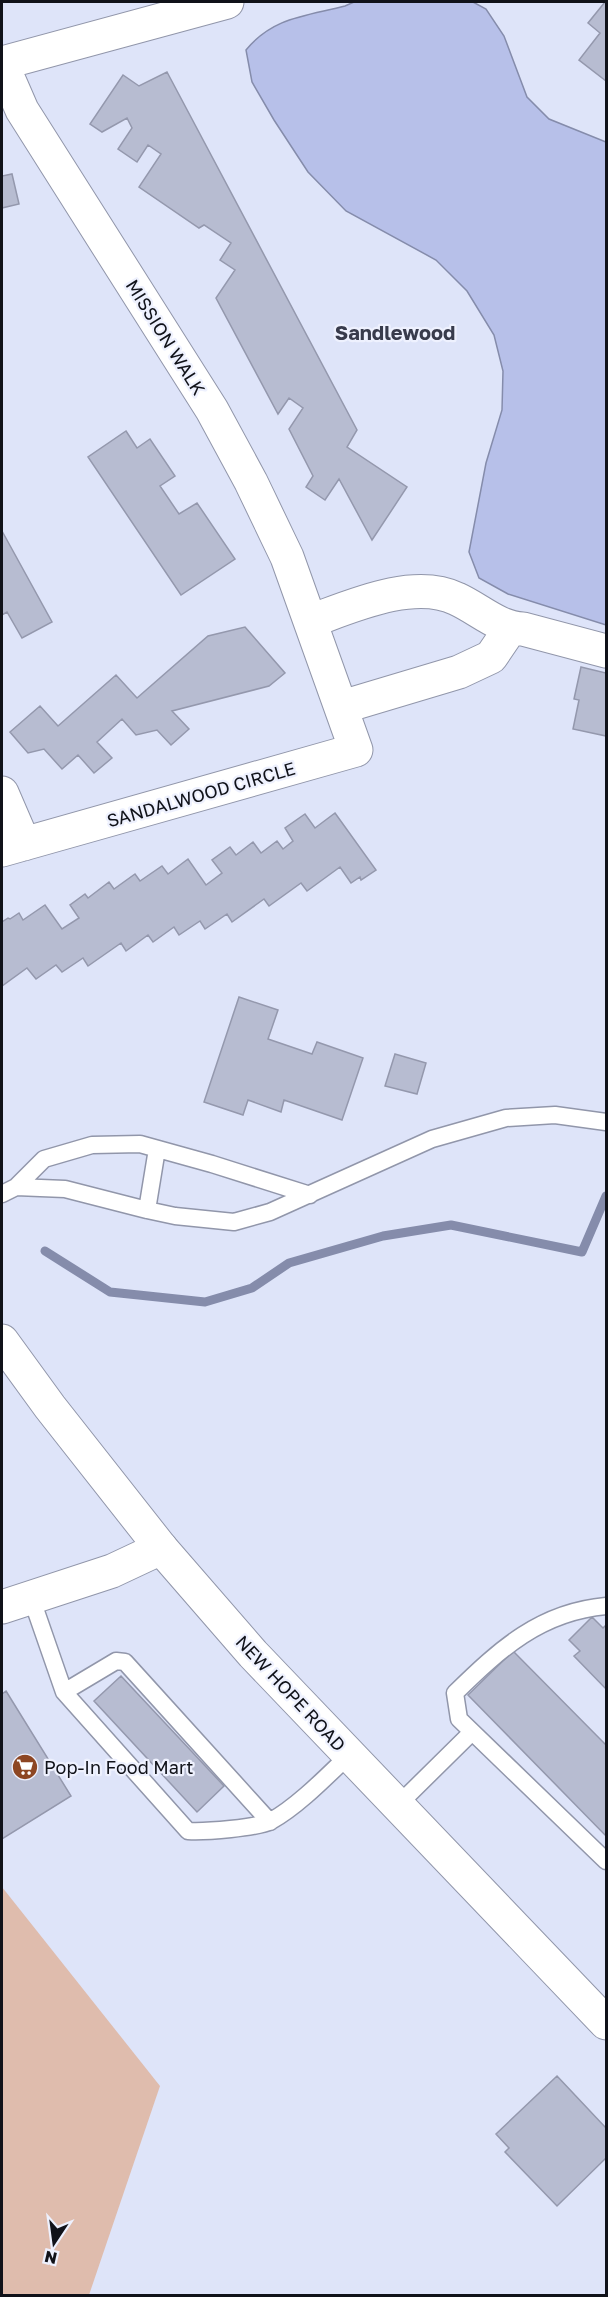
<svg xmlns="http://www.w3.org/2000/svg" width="608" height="2297" viewBox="0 0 608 2297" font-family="'Golos Text',sans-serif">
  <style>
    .green { fill: #dfbcad }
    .water { fill: #b7c0e9; stroke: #858cab; stroke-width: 1.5 }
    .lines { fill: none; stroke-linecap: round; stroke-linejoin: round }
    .stream { stroke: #858cab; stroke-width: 9 }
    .building { fill: #b7bcd1; stroke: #9498ad; stroke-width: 1.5 }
    .lane-casing { stroke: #9196aa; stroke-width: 19 }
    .street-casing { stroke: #9196aa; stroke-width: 35 }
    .secondary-casing { stroke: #9196aa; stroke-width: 35 }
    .lane { stroke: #fff; stroke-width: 16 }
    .street { stroke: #fff; stroke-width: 33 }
    .secondary { stroke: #fff; stroke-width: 33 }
    .labels { text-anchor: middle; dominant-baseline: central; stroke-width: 4.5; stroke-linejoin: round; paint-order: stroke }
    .street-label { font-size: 18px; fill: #101219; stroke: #eef1fe }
    .poi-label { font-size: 18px; fill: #101219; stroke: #eef1fe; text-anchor: start }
    .neighbourhood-label { font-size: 20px; font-weight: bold; fill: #383b4c; stroke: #eef1fe }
  </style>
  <rect width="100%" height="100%" fill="#dee4f9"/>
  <path class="green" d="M 2,1887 L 160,2086 L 89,2295 L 2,2295 Z"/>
  <path class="water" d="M 354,2 L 473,2 L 486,9 L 504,36 L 527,97 L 549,119 L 606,142 L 606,625 L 508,594 L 479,578 L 469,552 L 486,463 L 502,410 L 503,371 L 494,335 L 467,291 L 436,260 L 346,211 L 308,172 L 274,120 L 252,82 L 246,50 C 273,17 306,16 345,6 Z"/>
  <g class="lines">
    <path class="stream" d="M 45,1251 L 110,1292 L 205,1302 L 252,1288 L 289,1263 L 383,1236 L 451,1225 L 582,1252 L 606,1196"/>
  </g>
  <path class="building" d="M 605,2 L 606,2 L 606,81 L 579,60 L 600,33 L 588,23 Z
    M 167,72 L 357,430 L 347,447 L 407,487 L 372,540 L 339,479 L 325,500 L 306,487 L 313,476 L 289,429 L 303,408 L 289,398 L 278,414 L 216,298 L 235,270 L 220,260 L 231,243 L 204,225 L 199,228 L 139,187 L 161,154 L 148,145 L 137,162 L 118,149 L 132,128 L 127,118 L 102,132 L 90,124 L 123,75 L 139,86 Z
    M 12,174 L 19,204 L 2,208 L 2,176 Z
    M 126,431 L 137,448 L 150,439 L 175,476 L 160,486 L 179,514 L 197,503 L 235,559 L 181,595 L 88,457 Z
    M 2,531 L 52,622 L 22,638 L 7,612 L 2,615 Z
    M 245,627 L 285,673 L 269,686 L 172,711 L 189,729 L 171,745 L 157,730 L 136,735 L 122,719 L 97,742 L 112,758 L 94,773 L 78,755 L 62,769 L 44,749 L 28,753 L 10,732 L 40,706 L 58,726 L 116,675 L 137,698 L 208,636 Z
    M 581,667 L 606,673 L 606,736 L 573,729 L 579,700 L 574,699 Z
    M 335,813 L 376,870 L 361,880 L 360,877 L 351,883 L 340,867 L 307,891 L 301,883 L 269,906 L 264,899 L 232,922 L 227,914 L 205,929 L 200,921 L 179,935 L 174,927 L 153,942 L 148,935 L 126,951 L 121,943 L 88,966 L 83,958 L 62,972 L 56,965 L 36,979 L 27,968 L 2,986 L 2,922 L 8,918 L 10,919 L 19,913 L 23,920 L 45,905 L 62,929 L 79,918 L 70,905 L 85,894 L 88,898 L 109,882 L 114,889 L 135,874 L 140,881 L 162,866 L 168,874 L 188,859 L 206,885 L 222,873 L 212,860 L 230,847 L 236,855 L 253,842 L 261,853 L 277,841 L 283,849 L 293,841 L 285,828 L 305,814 L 315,828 Z
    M 239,997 L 278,1010 L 268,1039 L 312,1054 L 317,1042 L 363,1058 L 342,1120 L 284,1100 L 281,1112 L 248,1100 L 243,1115 L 204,1102 Z
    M 395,1054 L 426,1063 L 417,1094 L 385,1086 Z
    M 592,1617 L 603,1628 L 606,1625 L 606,1689 L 574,1656 L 580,1651 L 569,1640 Z
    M 513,1651 L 606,1745 L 606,1836 L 468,1695 Z
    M 121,1676 L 224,1786 L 197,1812 L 94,1701 Z
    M 6,1691 L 71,1796 L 2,1839 L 2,1694 Z
    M 557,2076 L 606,2128 L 606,2158 L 557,2206 L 505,2152 L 509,2148 L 496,2134 Z"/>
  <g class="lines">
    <g class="lane-casing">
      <path id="lane" d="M 16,1187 L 65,1189 L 147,1210 L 175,1216 L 234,1222 L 270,1212 L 432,1139 L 506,1118 L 555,1115 L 606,1122
        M 2,1194 L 16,1187 L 44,1159 L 92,1145 L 140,1144 L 212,1164 L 310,1195
        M 147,1210 L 157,1149
        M 31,1597 L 64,1692 L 188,1831 C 205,1832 257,1828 271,1821 C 298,1806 327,1776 349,1755
        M 606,1606 C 540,1612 500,1649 455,1693 L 459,1719 L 606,1861
        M 64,1692 L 116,1661 L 125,1662 L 270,1822
        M 398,1805 L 472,1732"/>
    </g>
    <g class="street-casing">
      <path id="street" d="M 2,63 L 227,2
        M 2,64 L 22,110 L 212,410 L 251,482 L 287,557 L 356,750 L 2,850
        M 311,621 C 352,606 414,578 457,599 C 479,609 498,628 523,629 L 606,651
        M 342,707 L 459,672 L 491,657 L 510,629
        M 2,793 L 24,844
        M 2,1607 L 112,1571 L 161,1548"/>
    </g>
    <g class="secondary-casing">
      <path id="secondary" d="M 2,1341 L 50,1407 L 161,1548 L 253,1654 L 606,2023"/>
    </g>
    <use href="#lane" class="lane"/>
    <use href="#street" class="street"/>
    <use href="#secondary" class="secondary"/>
  </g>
  <defs>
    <g id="supermarket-disc" transform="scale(1.35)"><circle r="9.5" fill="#8d4623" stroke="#eef1fe"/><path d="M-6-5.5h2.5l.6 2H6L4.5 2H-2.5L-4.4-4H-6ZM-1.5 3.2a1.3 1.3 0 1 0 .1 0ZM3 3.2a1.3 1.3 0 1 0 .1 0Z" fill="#fff"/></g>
  </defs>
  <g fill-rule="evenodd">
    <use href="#supermarket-disc" x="25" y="1767"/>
  </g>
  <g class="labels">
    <g class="street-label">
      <text transform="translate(166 337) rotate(58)">MISSION WALK</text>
      <text transform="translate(201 794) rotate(-16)">SANDALWOOD CIRCLE</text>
      <text transform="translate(291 1693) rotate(47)">NEW HOPE ROAD</text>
    </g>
    <g class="poi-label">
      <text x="44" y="1767">Pop-In Food Mart</text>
    </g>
    <g class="neighbourhood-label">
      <text x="395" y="332">Sandlewood</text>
    </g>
  </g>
  <rect width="608" height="2297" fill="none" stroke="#101219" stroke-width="6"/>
  <g transform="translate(54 2243) rotate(193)" stroke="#eef1fe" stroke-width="4.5" paint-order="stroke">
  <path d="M0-4.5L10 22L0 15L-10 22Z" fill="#101219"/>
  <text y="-9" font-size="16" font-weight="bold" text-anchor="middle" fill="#101219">N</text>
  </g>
</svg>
